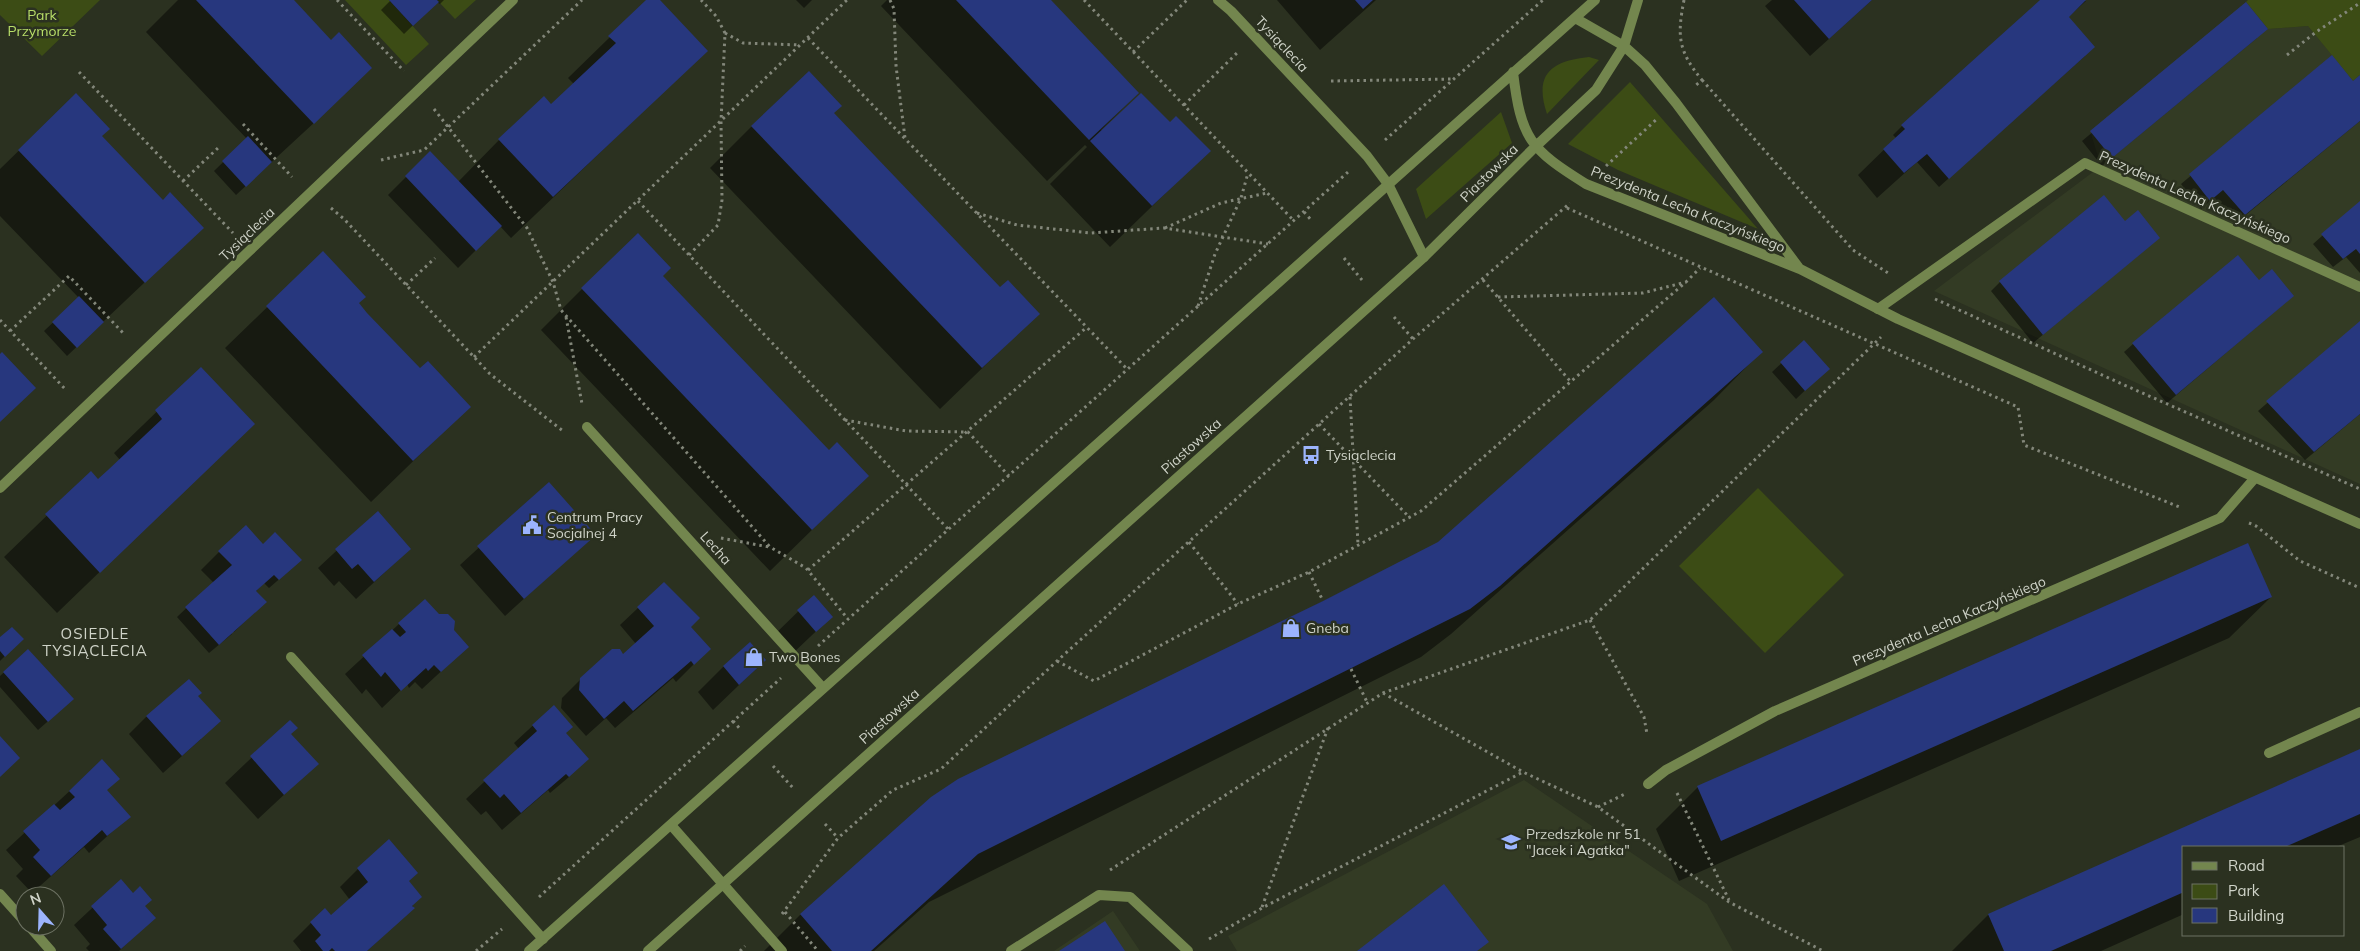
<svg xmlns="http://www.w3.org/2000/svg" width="2360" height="951" viewBox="0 0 2360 951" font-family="Mulish,sans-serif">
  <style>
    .built { fill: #333b24 }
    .green { fill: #3c4c15 }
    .shadow { fill: #0007 }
    .building { fill: #27377e }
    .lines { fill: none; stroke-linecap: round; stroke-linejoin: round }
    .path { stroke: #83877a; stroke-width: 3; stroke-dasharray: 2.5 4; stroke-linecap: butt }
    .service { stroke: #73864e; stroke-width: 10 }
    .minor { stroke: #73864e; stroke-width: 10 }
    .tertiary { stroke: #73864e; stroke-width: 10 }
    .labels { text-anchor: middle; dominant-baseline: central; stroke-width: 5; stroke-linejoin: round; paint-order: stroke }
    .park-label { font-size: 14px; fill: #b8de68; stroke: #2b3120 }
    .street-label { font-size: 14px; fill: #cfd3c8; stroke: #2b3120 }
    .poi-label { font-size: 14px; fill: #cfd3c8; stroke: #2b3120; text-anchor: start }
    .neighbourhood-label { font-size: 15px; letter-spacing: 1px; fill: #cfd3c8; stroke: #2b3120 }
  </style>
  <rect width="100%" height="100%" fill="#2b3120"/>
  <path class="built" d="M 2246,2 L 2268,29 L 2308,26 L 2353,80 L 2360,75 L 2360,484 L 1934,291 L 2101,166 L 2090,131 Z
    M 1524,780 L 1707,904 L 1733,951 L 1237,951 L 1228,936 Z
    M 1113,911 L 1140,951 L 1054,951 Z"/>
  <path class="green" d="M 0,0 L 100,0 L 42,56 L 0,15 Z
    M 345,0 L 389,0 L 429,44 L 406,65 Z
    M 437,0 L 476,0 L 455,19 Z
    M 2248,0 L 2360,0 L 2360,75 L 2353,81 L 2308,26 L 2268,29 L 2246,2 Z
    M 1589,57 L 1599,60 L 1547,114 C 1534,75 1550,61 1589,57 Z
    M 1630,82 L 1758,229 L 1618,170 L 1568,144 Z
    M 1501,112 L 1512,143 L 1426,219 L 1416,189 Z
    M 1758,488 L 1844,575 L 1765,653 L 1679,566 Z"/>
  <path class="shadow" d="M 178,0 L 292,0 L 329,109 L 236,195 L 214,171 L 247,139 L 146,32 Z
    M 391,0 L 444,0 L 440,4 L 437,2 L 404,34 L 381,10 Z
    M 648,0 L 658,0 L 706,51 L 511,238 L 500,226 L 458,268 L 388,195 L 406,177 L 458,182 L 499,140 L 551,106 L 574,84 L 568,78 Z
    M 796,0 L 812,0 L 804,8 Z
    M 887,0 L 1049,0 L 1138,93 L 1101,130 L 1103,131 L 1169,124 L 1209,151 L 1110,247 L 1050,184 L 1087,147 L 1085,145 L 1047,181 L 881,6 Z
    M 1277,0 L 1376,0 L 1320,50 Z
    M 1772,0 L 1872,0 L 1810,56 L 1765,6 Z
    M 2042,0 L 2086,1 L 2067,18 L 2085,56 L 1939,187 L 1917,162 L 1877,198 L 1858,175 L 1896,138 L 1893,135 L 1902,126 Z
    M 2246,4 L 2257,38 L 2102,166 L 2082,141 Z
    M 2331,57 L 2353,82 L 2360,76 L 2360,121 L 2236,223 L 2214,198 L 2201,209 L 2181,184 Z
    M 76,95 L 101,137 L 163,202 L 202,228 L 67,356 L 44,331 L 79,298 L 0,216 L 0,169 Z
    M 833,113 L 1000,289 L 1038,314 L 940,409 L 710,168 L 752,126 Z
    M 2360,202 L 2360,273 L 2346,257 L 2333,267 L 2313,244 Z
    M 2125,223 L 2159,238 L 2033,343 L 1991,291 L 2000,282 Z
    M 323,253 L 357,304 L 420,370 L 469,407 L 371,502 L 225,348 Z
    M 662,276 L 829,451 L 867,476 L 770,571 L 541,330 L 582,289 Z
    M 2259,282 L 2293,296 L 2167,403 L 2124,352 L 2133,344 Z
    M 2360,323 L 2360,414 L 2305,460 L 2258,411 Z
    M 1804,342 L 1819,377 L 1796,399 L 1772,372 Z
    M 1761,352 L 1714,400 L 1451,634 L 1421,657 L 929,902 L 874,951 L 764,951 L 800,915 L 932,798 L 1439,543 Z
    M 201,369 L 253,424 L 57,613 L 4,557 L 91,473 L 98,481 L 120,460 L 114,453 Z
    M 548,484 L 594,535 L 505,616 L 460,565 Z
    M 377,513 L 410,549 L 356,599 L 339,581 L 334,586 L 318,568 Z
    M 263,545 L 291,569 L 269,588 L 264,583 L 255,592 L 265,602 L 234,632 L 200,595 L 214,583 L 201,570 L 219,552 Z
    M 198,597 L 232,634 L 209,653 L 177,617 Z
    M 813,597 L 831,617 L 789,657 L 772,637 Z
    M 2271,597 L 2229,638 L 1679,881 L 1656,829 L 1698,787 Z
    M 638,608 L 689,627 L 709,649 L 676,682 L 673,678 L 615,728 L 606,718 L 586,736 L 561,708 L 562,698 L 581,679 L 623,656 L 636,644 L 620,625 Z
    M 399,624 L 449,664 L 422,689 L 415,682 L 409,688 L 407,684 L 382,708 L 366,689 L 362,694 L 345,674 Z
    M 0,639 L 22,639 L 0,661 Z
    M 28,650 L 63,708 L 38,730 L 0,687 L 0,676 Z
    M 765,660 L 713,710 L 698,692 L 724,666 Z
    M 197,696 L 201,739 L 163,773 L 129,734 L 147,716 Z
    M 554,706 L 565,733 L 569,777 L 550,793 L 548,790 L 502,830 L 486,811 L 481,815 L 466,799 L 519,749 L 514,743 Z
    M 290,721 L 290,734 L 317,764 L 258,819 L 225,783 Z
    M 2360,750 L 2360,837 L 2336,847 L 2184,847 L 2184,914 L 2101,951 L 1952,951 L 1988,915 Z
    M 102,761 L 106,791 L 129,816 L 89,853 L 84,847 L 32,893 L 16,876 L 23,869 L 6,850 Z
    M 358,869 L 407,881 L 413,908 L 367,951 L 301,951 L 293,941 L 311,923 L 331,917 L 350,900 L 340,887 Z
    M 121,881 L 154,918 L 119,951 L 89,951 L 86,948 L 90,944 L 74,925 Z"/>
  <path class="building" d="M 196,0 L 294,0 L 331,40 L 339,32 L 372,68 L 314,124 Z
    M 389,0 L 437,0 L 439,2 L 413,26 Z
    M 646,0 L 660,0 L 708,51 L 553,197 L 498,139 L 544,96 L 551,104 L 616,43 L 608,36 Z
    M 956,0 L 1051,0 L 1139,93 L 1089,140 Z
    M 1355,0 L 1373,0 L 1363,9 Z
    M 1794,0 L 1872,0 L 1829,39 Z
    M 2040,0 L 2086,0 L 2069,17 L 2095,47 L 1949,179 L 1927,154 L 1904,173 L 1883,149 L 1905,129 L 1901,125 Z
    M 2246,2 L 2268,29 L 2112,158 L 2090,131 Z
    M 2332,55 L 2353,81 L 2360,75 L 2360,121 L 2245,215 L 2223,190 L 2210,201 L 2189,174 Z
    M 809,71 L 842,106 L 834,113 L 1000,287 L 1008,280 L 1040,314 L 982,368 L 751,126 Z
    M 76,93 L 110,129 L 102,136 L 163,200 L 170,192 L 204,228 L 145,283 L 18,150 Z
    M 1141,93 L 1170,122 L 1176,116 L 1211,151 L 1152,206 L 1090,141 Z
    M 248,136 L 272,162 L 246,187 L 222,161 Z
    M 430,151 L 502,226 L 476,251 L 405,176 Z
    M 2104,195 L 2125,221 L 2138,210 L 2160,238 L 2043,335 L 1999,281 Z
    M 2360,201 L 2360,254 L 2356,249 L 2343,259 L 2321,234 Z
    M 638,233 L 671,268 L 663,276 L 829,450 L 837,442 L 869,476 L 812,530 L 581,288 Z
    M 323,251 L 366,297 L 359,303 L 367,313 L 420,368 L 428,361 L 471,407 L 413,461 L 266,306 Z
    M 2238,255 L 2259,280 L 2272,269 L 2294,296 L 2176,395 L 2132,343 Z
    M 79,296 L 104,322 L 77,348 L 52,322 Z
    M 1714,297 L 1763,352 L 1500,586 L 1470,609 L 978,854 L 871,951 L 832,951 L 800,914 L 931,797 L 958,779 L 1323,601 L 1438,542 Z
    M 2360,321 L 2360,414 L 2314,452 L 2266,401 Z
    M 1804,340 L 1830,369 L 1805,391 L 1780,362 Z
    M 2,352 L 36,388 L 0,422 L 0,354 Z
    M 201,367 L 255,424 L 100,573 L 45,514 L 91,471 L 98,479 L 108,470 L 162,419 L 155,410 Z
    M 549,482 L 596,535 L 524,599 L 477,546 Z
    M 378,511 L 411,549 L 374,582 L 358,564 L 352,569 L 335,549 Z
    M 246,525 L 263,544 L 275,532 L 302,560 L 279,580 L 274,575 L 256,591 L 267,602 L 219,645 L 185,607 L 232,565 L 218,551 Z
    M 2248,543 L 2272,597 L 1721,841 L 1697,786 Z
    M 664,582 L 700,618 L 691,627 L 711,649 L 694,665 L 691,661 L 633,711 L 624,701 L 604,719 L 579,690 L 580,678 L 612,649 L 620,649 L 623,654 L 654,626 L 637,607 Z
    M 814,595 L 833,617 L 816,632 L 797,610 Z
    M 425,599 L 439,614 L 448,614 L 455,621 L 454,630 L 469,647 L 441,672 L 434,665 L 428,671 L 426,668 L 401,691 L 385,672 L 381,677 L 362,655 L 392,629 L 400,637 L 406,632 L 398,623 Z
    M 12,627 L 24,639 L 5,657 L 0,651 L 0,637 Z
    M 750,642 L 766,660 L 739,685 L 723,666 Z
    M 28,649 L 74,699 L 48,722 L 3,672 Z
    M 189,679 L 202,693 L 198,696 L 221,721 L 182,756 L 146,716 Z
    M 554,705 L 573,727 L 566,733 L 589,759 L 569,777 L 566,774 L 521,813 L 504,794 L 500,798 L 483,780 L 537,731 L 532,725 Z
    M 290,720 L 298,728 L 291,734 L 319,764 L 284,795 L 250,756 Z
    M 0,736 L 20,758 L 0,777 Z
    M 2360,749 L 2360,814 L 2285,847 L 2184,847 L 2184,892 L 2051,951 L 2004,951 L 1988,914 Z
    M 102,759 L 120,779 L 107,790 L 131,817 L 107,836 L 102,830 L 51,876 L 33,857 L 40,850 L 23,831 L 54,804 L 60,810 L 75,797 L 69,791 Z
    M 389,839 L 418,873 L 409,881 L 422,897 L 412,906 L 415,908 L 367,951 L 335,951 L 332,948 L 329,951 L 323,951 L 315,941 L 321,935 L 310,922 L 325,908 L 331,915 L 368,882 L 357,868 Z
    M 121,879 L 133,893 L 140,886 L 152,900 L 145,906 L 156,918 L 121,949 L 103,929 L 107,925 L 91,906 Z
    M 1444,884 L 1489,942 L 1477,951 L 1357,951 Z
    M 1105,921 L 1125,951 L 1059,951 Z"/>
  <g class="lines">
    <path class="path" d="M 337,0 L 404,71
      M 890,0 L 894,9 L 896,66 L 905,138
      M 1084,0 L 1294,221
      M 1684,0 C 1677,36 1678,51 1702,80 L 1695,86
      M 725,33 L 743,43 L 800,45
      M 808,38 L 1127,369
      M 1133,52 L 1187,0
      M 2287,55 L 2316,32 L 2360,3
      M 79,72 L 233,233
      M 1702,80 L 1853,250 L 1888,273
      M 1331,81 L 1453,79
      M 1184,105 L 1237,53
      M 434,109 L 527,228 L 553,282 L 561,310 L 770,547 L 806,568 L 848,619
      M 243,124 L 292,177
      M 1385,140 L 1543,0
      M 381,160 L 424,150 L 582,0
      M 1606,166 L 1658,118
      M 183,181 L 219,147
      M 638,201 L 949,530
      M 331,208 L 344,219 L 490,374 L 563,431
      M 1567,208 L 2018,407 L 2024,445 L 2182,508
      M 1304,212 L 1312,221
      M 977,213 L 1017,225 L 1091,233 L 1164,228 L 1268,244
      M 1165,228 L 1221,203 L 1267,193
      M 689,255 L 718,225 L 722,200 L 721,122 L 725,33 L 716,16 L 701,0
      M 1344,258 L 1362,280
      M 1483,280 L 1570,381
      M 406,285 L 435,258
      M 1498,297 L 1643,293 L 1686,282
      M 1935,299 L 2122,384 L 2360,489
      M 1198,306 L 1215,254 L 1241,198 L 1248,173
      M 566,317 L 582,404
      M 1394,317 L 1413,339
      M 0,320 L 66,390
      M 10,331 L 69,276 L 125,335
      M 474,357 L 847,0
      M 1350,397 L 1358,544
      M 845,420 L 906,431 L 968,432 L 1009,476
      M 1319,424 L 1410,518
      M 2249,523 L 2256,526 L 2300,561 L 2360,588
      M 721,538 L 769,547
      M 1189,542 L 1238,604
      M 808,570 L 1087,327
      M 1309,572 L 1323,601
      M 1590,620 L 1644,717 L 1647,734
      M 818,646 L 1348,172
      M 1057,661 L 1094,681 L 1238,604 L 1309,572 L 1421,511 L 1686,282 L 1700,268
      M 1351,669 L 1367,702
      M 1383,693 L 1523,772 L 1598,807 L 1729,902 L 1823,951
      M 733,721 L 741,730
      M 773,766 L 794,789
      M 1677,793 L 1729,900
      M 1598,807 L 1625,794
      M 825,824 L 838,838
      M 1110,870 L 1383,693 L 1590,620 L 1881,337
      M 539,897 L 781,678
      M 1262,907 L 1328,728
      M 785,912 L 818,951
      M 782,914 L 838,838 L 893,790 L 941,769 L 1057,661 L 1413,339 L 1570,203
      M 1209,939 L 1262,908 L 1523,772
      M 476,951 L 502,929
      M 740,951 L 745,946"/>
    <path class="service" d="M 1878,309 L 2085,163 L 2360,287
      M 291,657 L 543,939
      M 1011,951 L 1099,895 L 1130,897 L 1188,951"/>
    <path class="minor" d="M 1218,0 L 1231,11 L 1367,156 L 1388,184 L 1424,257
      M 587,427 L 823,688
      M 0,488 L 513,0
      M 2269,753 L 2360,712
      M 1648,784 L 1666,770 L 1775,711 L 2220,518 L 2254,479
      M 671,825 L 782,951
      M 0,894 L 25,922
      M 29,926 L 51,951"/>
    <path class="tertiary" d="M 1575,18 L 1624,46 L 1645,65 L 1676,103 L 1799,268
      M 1513,72 C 1521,139 1530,149 1586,184 L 1800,269 L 1898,319 L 2360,524
      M 529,951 L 1595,0
      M 648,951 L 1424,257 L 1535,147 L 1596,90 L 1624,46 L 1638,0"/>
  </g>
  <defs>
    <g id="bus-bare" transform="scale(1.5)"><path d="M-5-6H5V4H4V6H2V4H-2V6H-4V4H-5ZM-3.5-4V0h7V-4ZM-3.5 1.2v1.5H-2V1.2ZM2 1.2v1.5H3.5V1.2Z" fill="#9cb4fd" stroke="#2b3120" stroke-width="2.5" paint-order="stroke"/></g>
    <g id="civic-bare" transform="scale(1.5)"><path d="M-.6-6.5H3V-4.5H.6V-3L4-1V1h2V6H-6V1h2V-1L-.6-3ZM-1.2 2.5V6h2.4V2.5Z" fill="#9cb4fd" stroke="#2b3120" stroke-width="2.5" paint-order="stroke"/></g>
    <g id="shop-bare" transform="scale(1.5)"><path d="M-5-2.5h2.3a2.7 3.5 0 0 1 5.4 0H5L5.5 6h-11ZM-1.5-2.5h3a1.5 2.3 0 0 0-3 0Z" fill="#9cb4fd" stroke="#2b3120" stroke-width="2.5" paint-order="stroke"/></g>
    <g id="school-bare" transform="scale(1.5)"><path d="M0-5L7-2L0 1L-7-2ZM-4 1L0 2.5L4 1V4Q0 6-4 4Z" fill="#9cb4fd" stroke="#2b3120" stroke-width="2.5" paint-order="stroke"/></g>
  </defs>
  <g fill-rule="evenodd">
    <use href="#bus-bare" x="1311" y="455"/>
    <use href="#civic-bare" x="532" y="525"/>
    <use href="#shop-bare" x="1291" y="628"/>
    <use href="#shop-bare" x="754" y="657"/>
    <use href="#school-bare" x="1511" y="842"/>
  </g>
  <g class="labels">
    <g class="park-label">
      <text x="42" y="15">Park<tspan x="42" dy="16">Przymorze</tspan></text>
    </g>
    <g class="street-label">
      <text transform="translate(1282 44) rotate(47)">Tysiąclecia</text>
      <text transform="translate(1489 173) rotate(-45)">Piastowska</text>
      <text transform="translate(2195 197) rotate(24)">Prezydenta Lecha Kaczyńskiego</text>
      <text transform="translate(1688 209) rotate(22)">Prezydenta Lecha Kaczyńskiego</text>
      <text transform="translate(247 234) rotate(-44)">Tysiąclecia</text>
      <text transform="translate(1191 446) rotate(-42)">Piastowska</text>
      <text transform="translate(716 548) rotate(48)">Lecha</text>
      <text transform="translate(1949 621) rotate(-23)">Prezydenta Lecha Kaczyńskiego</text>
      <text transform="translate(889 716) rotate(-42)">Piastowska</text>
    </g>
    <g class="poi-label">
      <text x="1326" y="455">Tysiąclecia</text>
      <text x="547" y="517">Centrum Pracy<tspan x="547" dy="16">Socjalnej 4</tspan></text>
      <text x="1306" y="628">Gneba</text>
      <text x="769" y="657">Two Bones</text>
      <text x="1526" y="834">Przedszkole nr 51<tspan x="1526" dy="16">"Jacek i Agatka"</tspan></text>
    </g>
    <g class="neighbourhood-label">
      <text x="95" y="633">OSIEDLE<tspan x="95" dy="17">TYSIĄCLECIA</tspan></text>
    </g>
  </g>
  <rect x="2182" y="846" width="162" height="90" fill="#2b3120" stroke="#6d7263"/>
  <rect x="2192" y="862" width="25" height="8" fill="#73864e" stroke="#6d7263"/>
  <text x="2228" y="871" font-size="15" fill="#cfd3c8">Road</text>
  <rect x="2192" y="884" width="25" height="15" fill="#3c4c15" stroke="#6d7263"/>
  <text x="2228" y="896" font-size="15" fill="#cfd3c8">Park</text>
  <rect x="2192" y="908" width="25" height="15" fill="#27377e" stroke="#6d7263"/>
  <text x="2228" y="921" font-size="15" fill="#cfd3c8">Building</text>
  <g transform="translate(40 911) rotate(340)"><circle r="24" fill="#2b3120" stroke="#6d7263"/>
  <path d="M0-4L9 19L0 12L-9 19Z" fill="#9cb4fd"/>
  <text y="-8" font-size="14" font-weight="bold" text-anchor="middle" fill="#cfd3c8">N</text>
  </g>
</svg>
